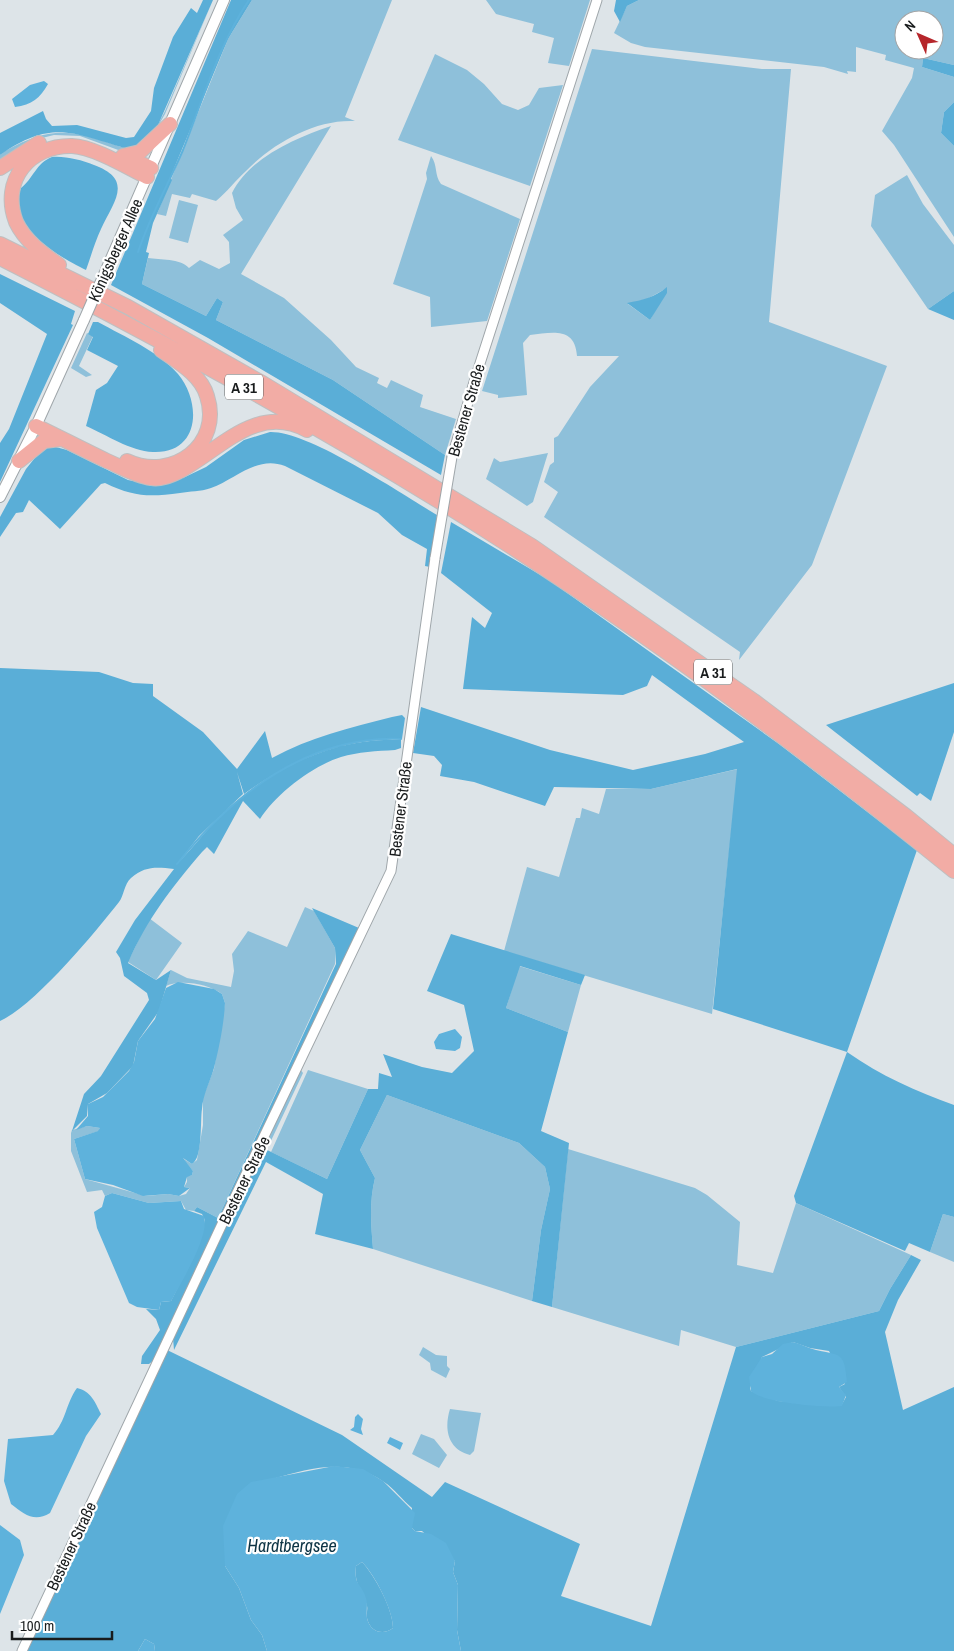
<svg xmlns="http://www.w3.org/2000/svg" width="954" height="1651" viewBox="0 0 954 1651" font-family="'Archivo Narrow',sans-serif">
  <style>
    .green { fill: #8ec0da; fill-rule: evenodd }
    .forest { fill: #5aaed7; fill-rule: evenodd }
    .water { fill: #5eb2dc; fill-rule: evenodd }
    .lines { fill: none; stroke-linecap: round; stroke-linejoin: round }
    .stream { stroke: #5eb2dc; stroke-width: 2 }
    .tertiary-casing { stroke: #9fa6aa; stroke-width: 11 }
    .secondary-casing { stroke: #9fa6aa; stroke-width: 12 }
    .motorway-casing { stroke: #bfbfc0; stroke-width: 16 }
    .tertiary { stroke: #fff; stroke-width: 9 }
    .secondary { stroke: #fff; stroke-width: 10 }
    .motorway { stroke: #f2aca5; stroke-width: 14 }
    .tertiary-bridge-casing { stroke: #9fa6aa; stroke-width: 11; stroke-linecap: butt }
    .secondary-bridge-casing { stroke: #9fa6aa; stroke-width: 12; stroke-linecap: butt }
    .tertiary-bridge { stroke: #fff; stroke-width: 9 }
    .secondary-bridge { stroke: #fff; stroke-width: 10 }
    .labels { text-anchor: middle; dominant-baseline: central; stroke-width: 4.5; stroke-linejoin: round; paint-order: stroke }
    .shield { fill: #fff; stroke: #5e6061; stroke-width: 1 }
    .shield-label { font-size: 15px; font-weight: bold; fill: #191c1d }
    .street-label { font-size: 16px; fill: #191c1d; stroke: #fff }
    .water-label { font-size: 18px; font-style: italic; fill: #0d3445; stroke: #fff }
  </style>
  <rect width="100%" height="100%" fill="#dde4e8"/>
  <path class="green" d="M 213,0 L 165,114 L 150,140 L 121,151 L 80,136 L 54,135 L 38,139 L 0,164 L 0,155 L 5,151 C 53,125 72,130 121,147 L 153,134 L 165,111 Z
    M 252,0 L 392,0 L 345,117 L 355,121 C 315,119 273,143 246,171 C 236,180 227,192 216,201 L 192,194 L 190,198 L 172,194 L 166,216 L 157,214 L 228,39 Z
    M 486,0 L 590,0 L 569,66 L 548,63 L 554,38 L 532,32 L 534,24 L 496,14 Z
    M 639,0 L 954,0 L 954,65 L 923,58 L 922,67 L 954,77 L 954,102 L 944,112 L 941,133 L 954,146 L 954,237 L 894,145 L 882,131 L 912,78 L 914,68 L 885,60 L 886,55 L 856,47 L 856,72 L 847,71 L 848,74 L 824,67 L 645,47 L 631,43 L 614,33 L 627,6 ZM 904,20 L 934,20 L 934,50 L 904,50 Z
    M 592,49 L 762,69 L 791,69 L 769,322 L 887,366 L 812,565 L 739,660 L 740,652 L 544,517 L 558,492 L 544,482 L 550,465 L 554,462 L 554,438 L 558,436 L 590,387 L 619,356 L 577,356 C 575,326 551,333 530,335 L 523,343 L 527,395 L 498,398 L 498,395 L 482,391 ZM 667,288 L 650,320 L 628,304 L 647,299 Z
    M 435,54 L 467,70 L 484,84 L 502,104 L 518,110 L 529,105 L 539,88 L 563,85 L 530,186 L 398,140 Z
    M 331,126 L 241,274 L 284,298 L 331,340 L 356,367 L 379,378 L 377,383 L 387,388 L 391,380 L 423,395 L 420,407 L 456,419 L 445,455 L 333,380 L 216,320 L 223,302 L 217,298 L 206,316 L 142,284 L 148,258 C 160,260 180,258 189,268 L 200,260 L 219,269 L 230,263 L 229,242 L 223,235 L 243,220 L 236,208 L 232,193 C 250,157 296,138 331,126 Z
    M 431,156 C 438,165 434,175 441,184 L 520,219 L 487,321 L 431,327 L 430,297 L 393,284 L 427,179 L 426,173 Z
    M 907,175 L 923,204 L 954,245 L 954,291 L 928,309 L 871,226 L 875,195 Z
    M 179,200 L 198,205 L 188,243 L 169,238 Z
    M 87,333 L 93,336 L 79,366 L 92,375 L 86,377 L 71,368 Z
    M 548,453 L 533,502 L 527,506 L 486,479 L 494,458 L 500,462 Z
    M 738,769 L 712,1014 L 504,951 L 527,867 L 559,877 L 576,818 L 580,818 L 582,808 L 599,814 L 606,789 L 651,789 Z
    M 305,907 L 314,911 L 335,948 L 335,964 L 218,1218 L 197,1207 L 194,1211 L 186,1210 L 181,1201 L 149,1203 L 112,1193 L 105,1196 L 102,1190 L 87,1192 L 71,1151 L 71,1133 L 72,1130 L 87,1126 L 100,1128 L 99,1131 L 74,1139 L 85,1179 L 146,1196 L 168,1194 L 179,1196 L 186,1194 L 190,1188 L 184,1187 L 187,1182 L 187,1176 L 192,1175 L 193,1171 L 182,1158 L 192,1164 L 197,1160 L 203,1125 L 203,1097 L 214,1069 L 225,1003 L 222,994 C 209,984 181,979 166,986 L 171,970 L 187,978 L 231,987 L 234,971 L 232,954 L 248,931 L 287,947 Z
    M 149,918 L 182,943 L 156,980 L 128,962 Z
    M 519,966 L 581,985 L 568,1032 L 506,1008 Z
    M 300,1069 L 303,1073 L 269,1145 L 265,1147 Z
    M 308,1070 L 368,1089 L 327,1179 L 271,1152 Z
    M 387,1095 L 519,1143 L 545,1167 L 550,1189 L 541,1230 L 532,1301 L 373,1249 C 371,1225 369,1202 375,1178 L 360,1150 Z
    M 568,1149 L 695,1188 L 707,1195 L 740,1222 L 737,1265 L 773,1273 L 796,1203 L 911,1255 L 890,1289 L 879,1311 L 736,1347 L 681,1330 L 679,1346 L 552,1307 Z
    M 943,1214 L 954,1217 L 954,1262 L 930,1252 Z
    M 423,1347 L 436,1355 L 447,1356 L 447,1366 L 450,1369 L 446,1378 L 431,1370 L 430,1363 L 419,1355 Z
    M 450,1409 L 481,1413 L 474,1451 L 470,1455 C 447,1449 444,1428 450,1409 Z
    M 421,1434 L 434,1439 L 447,1455 L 439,1468 L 412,1454 Z"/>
  <path class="forest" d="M 203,0 L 213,0 L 158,125 L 153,134 L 132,150 C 75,135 55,117 0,155 L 0,133 L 43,111 L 46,119 L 52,126 L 77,125 L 126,138 L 134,137 L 151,111 L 154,88 L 173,37 L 191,8 L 197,13 Z
    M 231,0 L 252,0 L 228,39 L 170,178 L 172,180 L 153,223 L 146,252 L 149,253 L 142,284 L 206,316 L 217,298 L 223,302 L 216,320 L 333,380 L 445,455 L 441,475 L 208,338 L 111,285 Z
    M 616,0 L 639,0 L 627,6 L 620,22 L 614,11 Z
    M 923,58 L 954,65 L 954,77 L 922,67 Z
    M 954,102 L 954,146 L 941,133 L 944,112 Z
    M 52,157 C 66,156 81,160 94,165 C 135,180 113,202 101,229 C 95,242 91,256 86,270 C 59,257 5,226 21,188 C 33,179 36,163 52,157 Z
    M 0,274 L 75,311 L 71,324 L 73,325 L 0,482 L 0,443 L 9,429 L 47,334 L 0,303 Z
    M 667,287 L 667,293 L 650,320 L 627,303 C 643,300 655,297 667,287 Z
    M 954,291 L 954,320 L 928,309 Z
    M 93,322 L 98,322 C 125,337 158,351 178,374 C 202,403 200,454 153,452 C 130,451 107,435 86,426 L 96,390 L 107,383 L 118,366 L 87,350 L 93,337 L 88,334 Z
    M 270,432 C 309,431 400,493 437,515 L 430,567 L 425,566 L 427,549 L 402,535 L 378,513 L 285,466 C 257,455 236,479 211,488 C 200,492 190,491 180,493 C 149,497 134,497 105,483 L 101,484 L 60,529 L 29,500 L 23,512 L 16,513 L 0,537 L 0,517 L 26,469 L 42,449 L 52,446 L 67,450 L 128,480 L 155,485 L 185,477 L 206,467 L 244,440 Z
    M 451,522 L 549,580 L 779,744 L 917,850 L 847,1052 C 881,1076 916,1091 954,1105 L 954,1217 L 943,1214 L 930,1252 L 909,1243 L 905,1251 L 796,1203 L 794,1196 L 847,1052 L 713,1009 L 737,769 L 651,789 L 554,787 L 545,806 L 474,782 L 440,776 L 442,765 L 434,756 L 413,753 L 421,707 L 550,750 L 633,770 L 705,754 L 744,742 L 652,675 L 647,686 L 623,695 L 463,689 L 472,617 L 485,628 L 492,613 L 441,573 Z
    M 0,668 L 99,672 L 133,683 L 153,684 L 153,696 L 203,732 L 237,769 L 265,731 L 272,758 C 310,737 350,728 392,717 L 402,715 L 405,718 L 402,739 C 344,737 291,760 244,794 L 237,772 L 243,794 L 199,836 L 177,864 C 193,848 207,829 223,813 C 270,769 336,736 401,740 L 401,748 L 395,750 C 377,751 358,752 341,757 C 312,766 276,794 260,819 L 243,801 L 214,854 L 207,847 L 202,852 C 172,887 147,919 128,963 L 156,980 L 171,970 L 159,1011 L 138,1041 L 133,1066 L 107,1093 L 88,1104 L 87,1116 L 72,1131 L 84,1094 L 101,1076 L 149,1000 L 147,993 L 124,976 L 120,958 L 116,952 L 135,920 L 174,869 C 156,867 145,866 131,878 C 124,884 124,896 119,902 C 93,935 35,1005 0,1021 Z
    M 954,683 L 954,732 L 931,801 L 920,793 L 917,796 L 826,725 Z
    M 312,908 L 359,928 L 154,1360 L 149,1364 L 141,1364 L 142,1356 L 160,1330 L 156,1319 L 146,1309 L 159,1310 L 161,1302 L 171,1301 L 193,1258 L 205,1220 L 202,1214 L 194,1211 L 197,1207 L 218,1218 L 336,964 L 335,948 Z
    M 451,934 L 585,975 L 581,985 L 520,966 L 506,1008 L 568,1032 L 541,1131 L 569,1143 L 552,1307 L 532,1301 L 541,1230 L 550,1189 L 545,1167 L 519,1143 L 387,1095 L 360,1150 L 375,1178 C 369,1202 371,1225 373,1249 L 315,1234 L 323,1194 L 266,1162 L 174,1350 L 173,1338 L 263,1148 L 327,1179 L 368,1089 L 378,1089 L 379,1073 L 392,1077 L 383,1054 L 422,1067 L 452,1073 L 474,1051 L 464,1005 L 427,991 Z
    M 911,1255 L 921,1260 L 898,1300 L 885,1332 L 903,1410 L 954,1387 L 954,1651 L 461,1651 L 457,1630 L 458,1585 L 453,1572 L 455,1561 L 422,1531 L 415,1531 L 412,1528 L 412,1508 C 402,1500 395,1489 384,1482 C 347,1457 312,1468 272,1479 L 225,1566 L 239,1588 L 251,1620 L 262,1635 L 267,1651 L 155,1651 L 154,1644 L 145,1639 L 138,1651 L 25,1651 L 165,1349 L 342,1435 L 432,1497 L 445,1482 L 580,1544 L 561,1596 L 651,1626 L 736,1347 L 879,1311 L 890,1289 ZM 793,1342 L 810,1348 L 829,1351 L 845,1384 L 839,1387 L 846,1397 L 841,1406 L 778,1401 L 751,1391 L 750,1388 L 762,1357 Z
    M 362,1562 C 375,1576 393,1609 393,1628 C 383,1636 370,1632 367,1618 C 366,1614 368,1610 367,1606 C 363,1588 354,1588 356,1566 Z"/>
  <path class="water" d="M 44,81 L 48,84 C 40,98 32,105 15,107 L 12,99 L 30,85 Z
    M 178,982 L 214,989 L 222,994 L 225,1003 C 224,1024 219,1048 214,1068 C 210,1082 203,1094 202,1109 C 200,1120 203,1158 192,1164 L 183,1158 L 193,1171 L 192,1175 L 187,1177 L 184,1187 L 190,1188 L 179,1196 L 168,1194 L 143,1196 L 113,1185 L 85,1179 L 74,1139 L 98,1131 L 100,1128 L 87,1126 L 76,1130 L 88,1116 L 88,1104 L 103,1097 L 129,1071 L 134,1062 L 138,1041 L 155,1019 L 166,988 Z
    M 455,1029 L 462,1037 L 460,1048 L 455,1051 L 436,1049 L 434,1042 L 439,1034 Z
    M 112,1193 L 149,1203 L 181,1201 L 184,1209 L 204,1216 C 210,1236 182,1280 173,1298 L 171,1301 L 161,1302 L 159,1310 L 137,1307 L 129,1303 L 97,1228 L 94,1212 L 102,1207 L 105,1196 Z
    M 793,1342 C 801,1344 808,1348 816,1350 C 842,1356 844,1352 847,1382 L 839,1387 L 846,1395 L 842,1406 C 827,1408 762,1403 751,1391 L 749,1377 L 762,1357 L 772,1354 L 783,1344 Z
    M 77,1388 C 91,1391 95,1402 101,1414 L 86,1436 L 50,1513 C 34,1523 24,1514 11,1504 L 4,1481 L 8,1439 L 53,1435 C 66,1421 66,1403 77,1388 Z
    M 358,1414 L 363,1419 L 361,1429 L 363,1435 L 350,1430 L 354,1427 L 355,1417 Z
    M 390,1437 L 403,1443 L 400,1450 L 387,1443 Z
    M 334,1466 L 363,1469 L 383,1481 L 415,1513 L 412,1528 L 415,1531 L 431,1534 L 446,1543 L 455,1561 L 453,1572 L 458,1585 L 457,1630 L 461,1651 L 267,1651 L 262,1635 L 251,1620 L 239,1588 L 225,1566 L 223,1526 L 237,1494 L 251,1482 ZM 362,1562 C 375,1575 393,1610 393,1628 C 383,1636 370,1632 367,1618 C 366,1611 368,1605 366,1598 C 361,1582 354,1587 356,1566 Z
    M 0,1525 L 20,1540 L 24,1555 L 0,1614 Z
    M 145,1639 L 154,1644 L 155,1651 L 138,1651 Z"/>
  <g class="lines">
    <path class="stream" d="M 138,252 C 150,216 168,185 183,150 C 203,100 218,46 249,0
      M 177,864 C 232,795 308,735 401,739"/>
    <g class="tertiary-casing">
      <path id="tertiary" d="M 452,457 L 474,382 L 597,0
        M 22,1651 L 223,1222 L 391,871 L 435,558"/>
    </g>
    <g class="secondary-casing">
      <path id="secondary" d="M 106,270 L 224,0
        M 0,497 L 36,426 L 84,320"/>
    </g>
    <g class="motorway-casing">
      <path id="motorway" d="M 123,156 L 140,152 L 170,124
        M 129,158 L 151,168
        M 0,168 L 39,143
        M 0,244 L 128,307 L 264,384 L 532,546 L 754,701 L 906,816 L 954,855
        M 0,258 C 173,346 344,439 507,544 C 662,644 811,755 954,871
        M 59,265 C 42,253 25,241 16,222 C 0,180 30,145 72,146 C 94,147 127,167 147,177
        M 36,426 C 59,437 82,449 105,460 C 119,466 136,476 151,478 C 161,480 171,475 180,471 C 221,449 257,403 307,430
        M 19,461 L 44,441 L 61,439
        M 127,461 C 172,482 223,445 207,396 C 201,375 178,362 161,350"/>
    </g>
    <use href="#tertiary" class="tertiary"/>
    <use href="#secondary" class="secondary"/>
    <use href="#motorway" class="motorway"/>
    <g class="tertiary-bridge-casing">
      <path id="tertiary-bridge" d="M 435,558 L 452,457"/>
    </g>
    <g class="secondary-bridge-casing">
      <path id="secondary-bridge" d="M 84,320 L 106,270"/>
    </g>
    <use href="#tertiary-bridge" class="tertiary-bridge"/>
    <use href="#secondary-bridge" class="secondary-bridge"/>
  </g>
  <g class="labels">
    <g class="shield">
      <rect x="225" y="374.5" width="38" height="25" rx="4"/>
      <rect x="694" y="659.5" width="38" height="25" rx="4"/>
    </g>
    <g class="shield-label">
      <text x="244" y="387">A 31</text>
      <text x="713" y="672">A 31</text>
    </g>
    <g class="street-label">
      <text transform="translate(115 250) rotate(-66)">Königsberger Allee</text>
      <text transform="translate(466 410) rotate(-74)">Bestener Straße</text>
      <text transform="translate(400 809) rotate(-83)">Bestener Straße</text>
      <text transform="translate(244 1180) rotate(-64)">Bestener Straße</text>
      <text transform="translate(71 1546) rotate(-65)">Bestener Straße</text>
    </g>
    <g class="water-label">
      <text x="292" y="1545">Hardtbergsee</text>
    </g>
  </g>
  <g transform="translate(919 35) rotate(315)"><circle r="24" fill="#ffffff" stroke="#a3a4a5"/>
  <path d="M0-4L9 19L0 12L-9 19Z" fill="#b6262b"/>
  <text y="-8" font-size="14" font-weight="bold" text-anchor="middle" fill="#191c1d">N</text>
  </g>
  <path d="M12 1631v8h100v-8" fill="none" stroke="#191c1d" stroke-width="2.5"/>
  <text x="20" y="1631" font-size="15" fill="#191c1d" stroke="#ffffff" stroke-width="4" paint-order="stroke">100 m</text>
</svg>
